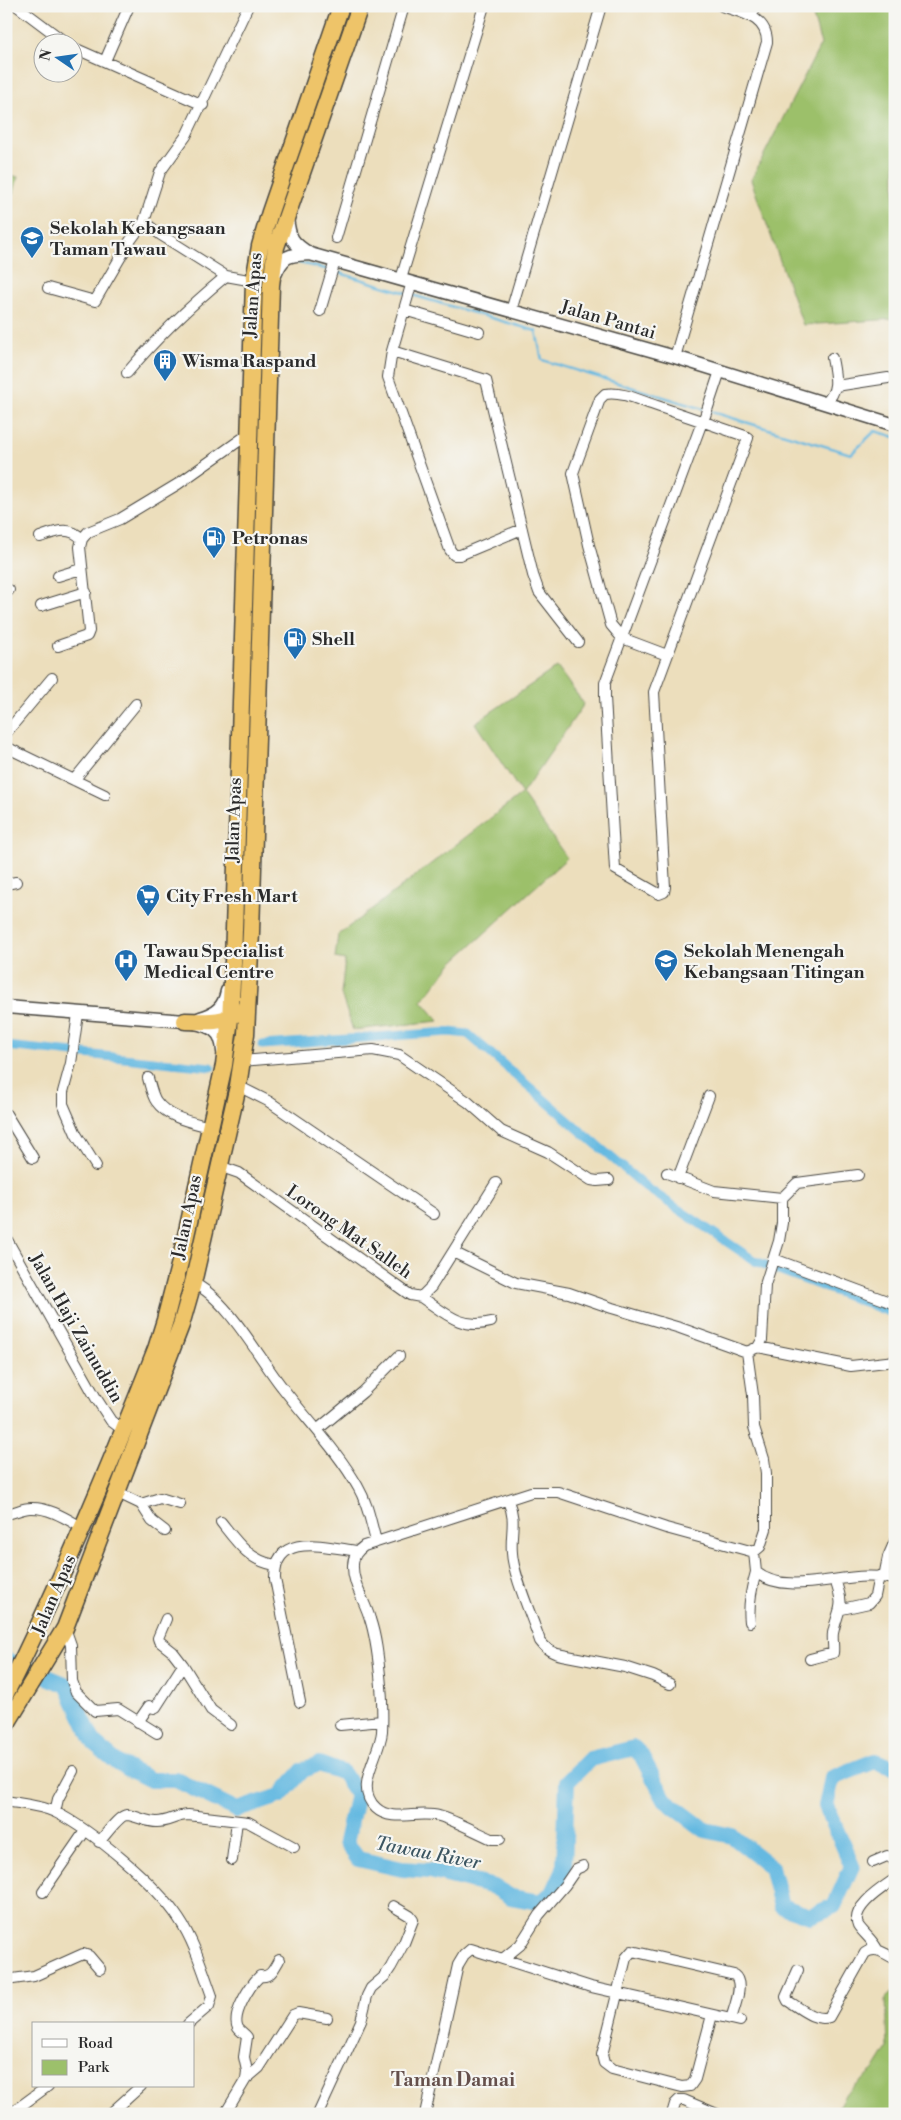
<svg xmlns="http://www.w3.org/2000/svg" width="901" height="2120" viewBox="0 0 901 2120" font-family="'Libre Bodoni',serif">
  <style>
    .green { fill: #9cc06b; stroke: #64764b }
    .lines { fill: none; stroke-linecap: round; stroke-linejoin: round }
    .stream { stroke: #65b9e1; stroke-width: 2.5 }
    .canal { stroke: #65b9e1; stroke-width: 9 }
    .river { stroke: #65b9e1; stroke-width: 16 }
    .minor-casing { stroke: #484641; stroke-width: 12 }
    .tertiary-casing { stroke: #484641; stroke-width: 15 }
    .trunk-casing { stroke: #484641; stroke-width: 19 }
    .minor { stroke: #fff; stroke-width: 10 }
    .tertiary { stroke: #fff; stroke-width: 12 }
    .trunk { stroke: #eec469; stroke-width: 16 }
    .labels { text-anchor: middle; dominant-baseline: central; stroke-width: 4.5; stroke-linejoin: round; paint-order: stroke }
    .poi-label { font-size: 18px; font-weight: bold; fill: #2b2b2b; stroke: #f6f6f2; text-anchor: start }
    .street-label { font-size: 18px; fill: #2b2b2b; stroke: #f6f6f2 }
    .water-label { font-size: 19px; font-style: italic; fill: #3c5662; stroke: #f6f6f2 }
    .neighbourhood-label { font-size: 19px; font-weight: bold; fill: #65504c; stroke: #f6f6f2 }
  </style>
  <rect width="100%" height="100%" fill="#f6f6f2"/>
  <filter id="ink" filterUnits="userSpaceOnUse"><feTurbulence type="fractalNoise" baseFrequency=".02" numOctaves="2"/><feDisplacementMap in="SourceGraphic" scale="10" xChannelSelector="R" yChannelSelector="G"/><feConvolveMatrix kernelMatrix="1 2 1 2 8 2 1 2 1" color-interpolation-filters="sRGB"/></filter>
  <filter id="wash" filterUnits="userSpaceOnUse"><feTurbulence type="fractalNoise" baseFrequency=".0096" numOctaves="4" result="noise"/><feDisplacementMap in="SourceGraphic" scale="20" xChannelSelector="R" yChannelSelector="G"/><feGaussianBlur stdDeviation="1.12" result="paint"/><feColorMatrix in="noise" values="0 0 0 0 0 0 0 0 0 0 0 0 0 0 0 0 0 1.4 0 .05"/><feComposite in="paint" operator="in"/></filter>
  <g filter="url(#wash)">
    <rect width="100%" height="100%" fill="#ecdebc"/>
    <path class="green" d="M 810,6 L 895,6 L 895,319 L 803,325 L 751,180 L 821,44 Z
      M 6,174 L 18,177 L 6,221 Z
      M 557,667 L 584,704 L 522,794 L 567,858 L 451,964 L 422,1001 L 439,1021 L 353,1030 L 341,994 L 345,960 L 335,958 L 338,935 L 522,794 L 475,723 Z
      M 895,1990 L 895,2114 L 834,2114 L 846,2093 L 875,2069 L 888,2048 L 886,1998 Z"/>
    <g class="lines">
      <path class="stream" d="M 295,262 L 330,270
        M 336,272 L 407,293
        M 412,295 L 536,331 L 542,360 L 703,409
        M 709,411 L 851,454 L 875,431 L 895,437"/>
      <path class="canal" d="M 262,1045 L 449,1032 L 468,1034 L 647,1188 L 755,1261 L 895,1314
        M 6,1046 L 211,1067"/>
      <path class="river" d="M 6,1660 L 67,1685 L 94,1743 L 119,1764 L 151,1780 L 176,1780 L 237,1810 L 280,1796 L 303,1770 L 319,1764 L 343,1773 L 357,1794 L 346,1842 L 358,1859 L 402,1869 L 430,1871 L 494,1887 L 511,1897 L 539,1902 L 553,1893 L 564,1869 L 567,1782 L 590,1759 L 634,1748 L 641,1755 L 665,1800 L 705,1830 L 732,1836 L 771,1867 L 781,1906 L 810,1916 L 834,1906 L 852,1866 L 826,1806 L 832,1778 L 875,1761 L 895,1768"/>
    </g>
  </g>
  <g filter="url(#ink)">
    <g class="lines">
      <g class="minor-casing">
        <path id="minor" d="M 17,6 L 65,42
          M 248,6 L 186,136 L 160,172 L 144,222 L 161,235 L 226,276 L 254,281
          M 6,10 L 8,6
          M 752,16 L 755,6
          M 72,47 L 203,105
          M 105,61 L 129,6
          M 336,238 L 404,6
          M 401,279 L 484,6
          M 412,282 L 392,351 L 486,380 L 533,575 L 539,592 L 578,642
          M 48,288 L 95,301 L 130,241 L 144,222
          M 404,310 L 479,332
          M 320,311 L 335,261
          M 511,311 L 601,6
          M 392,351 L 388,377 L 450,550 L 454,555 L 460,555 L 522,529
          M 675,357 L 767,42 C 767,16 741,13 722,6
          M 127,373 C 157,337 190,306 226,276
          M 836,386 L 888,378
          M 825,403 C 840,391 835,375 832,358
          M 40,537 C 55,532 69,525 82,539
          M 58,576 L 81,569
          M 6,593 L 9,590
          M 41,606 L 86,592
          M 58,646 L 87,636 L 89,631 L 80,547 L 82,539 L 88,532 L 120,519 L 178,484 L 250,433
          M 667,655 L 622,638 L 611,625 L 589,545 L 573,473 L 600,399 L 605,394 C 622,391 641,401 657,406 C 686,416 716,426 745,436 L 748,438 L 654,692 L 665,887 L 664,892 L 659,894 L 615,869 L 605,697 L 605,683 L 702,422 L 705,416 L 720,371
          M 6,733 L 52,678
          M 6,747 L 105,795
          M 74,780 L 136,704
          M 6,884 L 16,882
          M 78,1014 L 71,1063 L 63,1092 L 63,1104 L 76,1134 L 96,1166
          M 242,1061 L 373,1050 L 399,1055 L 468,1102 L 501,1131 L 548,1152 L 591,1180 L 597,1181 L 609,1180
          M 148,1078 C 150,1085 152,1095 156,1101 C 168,1118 191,1122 210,1127
          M 238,1086 L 268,1101 L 434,1214
          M 6,1114 L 33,1158
          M 219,1166 L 239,1173 L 410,1295 L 421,1297 L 431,1287 L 496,1183
          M 667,1173 L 714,1191 L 782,1198 L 797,1183 L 858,1175
          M 678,1178 L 709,1096
          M 6,1238 L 96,1398 L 111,1421 L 123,1430
          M 453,1252 L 516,1283 L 569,1293 L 612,1308 L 680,1328 L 747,1352 L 758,1347 L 762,1340 L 765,1285 L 779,1241 L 782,1223 L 782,1198
          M 774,1259 L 895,1304
          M 193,1283 C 227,1298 259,1358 282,1387 C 307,1420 338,1451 358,1487 C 368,1504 371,1523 376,1541
          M 421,1297 C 445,1313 461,1330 491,1322
          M 758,1347 L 851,1366 L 895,1361
          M 317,1430 L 363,1392 L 399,1356
          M 116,1492 L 141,1504 L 152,1521 L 165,1531
          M 508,1501 C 517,1521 510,1533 512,1553 C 513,1575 533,1619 540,1641 C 547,1650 552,1653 562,1655 L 625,1667 L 653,1676 L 670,1684
          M 141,1504 L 160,1498 L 180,1504
          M 6,1514 C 15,1513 22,1508 30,1508 C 49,1507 67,1519 83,1528
          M 221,1522 C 236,1541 249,1561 275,1565
          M 754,1552 L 756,1572 C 789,1600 855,1566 895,1580
          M 884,1577 L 888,1557 L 895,1541
          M 842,1609 L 869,1603 L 875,1596 L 879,1576
          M 166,1619 L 158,1638 L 159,1641 L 173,1652 L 183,1665 L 211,1710 L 231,1725
          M 750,1622 C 748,1605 751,1590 756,1572
          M 65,1628 L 71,1645 L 72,1681 L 76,1692 L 95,1711 L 118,1709 L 157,1733
          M 810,1659 L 833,1653 C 834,1646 832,1640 833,1633 C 838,1607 846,1610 835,1580
          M 300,1702 L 275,1579 C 274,1531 326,1547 357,1551
          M 138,1722 L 149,1706 L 154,1708 L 156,1707 L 183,1665
          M 340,1725 L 382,1721
          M 6,1801 C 22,1804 40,1805 55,1812 C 93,1831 156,1884 179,1919 C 194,1941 203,1971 212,1996 L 209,2006 L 188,2024
          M 55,1812 L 58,1799 L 73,1771
          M 500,1839 L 492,1839 C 476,1832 454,1820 439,1816 C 419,1810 392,1823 376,1808 C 353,1787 380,1755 382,1732 C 383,1713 382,1694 380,1675 C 378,1656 376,1637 370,1619 C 365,1601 352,1583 353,1565 C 353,1556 357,1551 364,1546 L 531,1492 L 558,1492 L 666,1528 L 754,1552 L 760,1547 L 766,1529 L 766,1473 L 764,1459 L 754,1427 L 753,1395 L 747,1352
          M 99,1842 C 105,1836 119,1815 127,1815 C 137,1816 147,1822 157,1822 C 168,1822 177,1815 188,1815 L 248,1822 L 294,1847
          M 232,1860 L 237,1821
          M 873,1862 L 887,1856 L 892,1858 L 895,1862
          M 43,1892 L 85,1831
          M 877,1949 C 872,1939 862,1932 858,1925 C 850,1907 884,1887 895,1879
          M 504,1958 L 520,1945 L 539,1915 L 565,1885 L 576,1869 L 583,1866
          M 798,1970 L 786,1997 L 788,2001 C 800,2008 815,2022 829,2017 L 865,1953 C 876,1946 884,1953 895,1959
          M 6,1980 L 34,1976 L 83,1954 L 89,1956 L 100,1969
          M 712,2015 L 695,2079 L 690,2086 L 682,2087 L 612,2069 L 604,2063 L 602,2055 L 626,1958 L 632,1951 L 734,1975 C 745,1983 734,2008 731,2019
          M 246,2079 L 247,2071 L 244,2057 L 247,2037 C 245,2034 240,2031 238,2028 C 231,2015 250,1985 260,1976 C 271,1978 274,1968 279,1960
          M 10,2114 L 48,2086
          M 110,2114 L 141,2086
          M 225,2114 L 246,2079 L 259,2068 L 293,2015 L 298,2013 L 327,2018
          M 318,2114 L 361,2021 L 367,1996 L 371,1988 L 385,1976 L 391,1967 L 404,1943 L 413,1920 L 410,1916 L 393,1906
          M 425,2114 L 458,1965 L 464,1955 L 471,1949 L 591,1987 L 740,2021
          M 672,2114 L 675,2104 L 679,2100 L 684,2100 L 717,2114"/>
      </g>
      <g class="tertiary-casing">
        <path id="tertiary" d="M 287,217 C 289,238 292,243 310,254
          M 275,275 C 284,254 289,255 310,254 L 675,357 L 895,425
          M 6,1007 L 185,1021 C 207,1026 222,1026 223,1052
          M 200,1018 C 216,1014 224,1007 227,991"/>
      </g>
      <g class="trunk-casing">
        <path id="trunk" d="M 185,1021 C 204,1021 223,1024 238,1012
          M 6,1693 C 62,1581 110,1466 156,1349 L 165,1320 L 180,1262 L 224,1065 L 230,1019 L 233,962 L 254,281 L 260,246 L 270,212 L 341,6
          M 6,1725 L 65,1628 L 181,1325 L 193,1283 L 238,1086 L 246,1034 L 251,932 L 271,285 L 276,247 L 360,6"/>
      </g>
      <use href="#minor" class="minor"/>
      <use href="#tertiary" class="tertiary"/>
      <use href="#trunk" class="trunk"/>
    </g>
  </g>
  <defs>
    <g id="school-pin" transform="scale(1.25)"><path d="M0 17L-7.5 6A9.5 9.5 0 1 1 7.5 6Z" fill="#1f6fb2" stroke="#f6f6f2"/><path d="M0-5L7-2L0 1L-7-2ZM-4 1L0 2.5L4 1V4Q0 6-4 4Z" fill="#fff"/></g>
    <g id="building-pin" transform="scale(1.25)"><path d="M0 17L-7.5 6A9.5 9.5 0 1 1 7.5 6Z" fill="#1f6fb2" stroke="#f6f6f2"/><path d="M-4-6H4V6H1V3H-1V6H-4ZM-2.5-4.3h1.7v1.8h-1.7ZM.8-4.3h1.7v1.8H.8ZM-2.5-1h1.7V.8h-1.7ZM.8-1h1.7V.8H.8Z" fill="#fff"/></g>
    <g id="fuel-pin" transform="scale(1.25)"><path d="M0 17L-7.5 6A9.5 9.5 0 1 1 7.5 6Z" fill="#1f6fb2" stroke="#f6f6f2"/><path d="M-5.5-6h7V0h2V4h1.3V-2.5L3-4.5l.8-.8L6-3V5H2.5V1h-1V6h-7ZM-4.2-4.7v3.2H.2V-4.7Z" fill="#fff"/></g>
    <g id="supermarket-pin" transform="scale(1.25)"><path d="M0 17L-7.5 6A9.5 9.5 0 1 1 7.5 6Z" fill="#1f6fb2" stroke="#f6f6f2"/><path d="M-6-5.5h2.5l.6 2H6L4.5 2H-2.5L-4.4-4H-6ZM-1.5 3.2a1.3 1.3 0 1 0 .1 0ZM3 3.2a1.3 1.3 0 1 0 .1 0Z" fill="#fff"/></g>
    <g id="hospital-pin" transform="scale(1.25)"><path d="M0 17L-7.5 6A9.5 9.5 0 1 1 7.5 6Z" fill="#1f6fb2" stroke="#f6f6f2"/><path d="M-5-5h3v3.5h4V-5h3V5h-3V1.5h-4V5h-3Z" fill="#fff"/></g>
  </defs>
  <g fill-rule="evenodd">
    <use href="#school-pin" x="32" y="238"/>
    <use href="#building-pin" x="165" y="361"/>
    <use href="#fuel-pin" x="214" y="538"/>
    <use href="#fuel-pin" x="295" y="639"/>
    <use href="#supermarket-pin" x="148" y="896"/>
    <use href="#hospital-pin" x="126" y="961"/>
    <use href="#school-pin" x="666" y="961"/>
  </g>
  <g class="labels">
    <g class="poi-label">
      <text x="50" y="228">Sekolah Kebangsaan<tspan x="50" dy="21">Taman Tawau</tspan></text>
      <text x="182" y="361">Wisma Raspand</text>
      <text x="232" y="538">Petronas</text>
      <text x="312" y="639">Shell</text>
      <text x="166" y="896">City Fresh Mart</text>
      <text x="144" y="951">Tawau Specialist<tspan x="144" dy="21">Medical Centre</tspan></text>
      <text x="684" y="951">Sekolah Menengah<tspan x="684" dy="21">Kebangsaan Titingan</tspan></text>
    </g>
    <g class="street-label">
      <text transform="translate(253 295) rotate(-86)">Jalan Apas</text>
      <text transform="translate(608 320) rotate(16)">Jalan Pantai</text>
      <text transform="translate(234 820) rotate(-88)">Jalan Apas</text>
      <text transform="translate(187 1217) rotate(-78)">Jalan Apas</text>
      <text transform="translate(349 1232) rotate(35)">Lorong Mat Salleh</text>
      <text transform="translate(76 1328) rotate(60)">Jalan Haji Zainuddin</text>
      <text transform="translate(54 1595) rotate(-67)">Jalan Apas</text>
    </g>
    <g class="water-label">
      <text transform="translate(428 1853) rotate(11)">Tawau River</text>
    </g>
    <g class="neighbourhood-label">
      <text x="453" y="2080">Taman Damai</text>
    </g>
  </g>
  <rect width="901" height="2120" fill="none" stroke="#f6f6f2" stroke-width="25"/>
  <rect x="32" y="2022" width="162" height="65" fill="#f6f6f2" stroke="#a5a5a2"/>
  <rect x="42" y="2039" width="25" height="8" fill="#ffffff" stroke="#a5a5a2"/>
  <text x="78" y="2048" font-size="15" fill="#2b2b2b">Road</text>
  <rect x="42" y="2060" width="25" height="15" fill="#9cc06b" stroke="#a5a5a2"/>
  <text x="78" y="2072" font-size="15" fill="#2b2b2b">Park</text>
  <g transform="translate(58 58) rotate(283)"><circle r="24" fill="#f6f6f2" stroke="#a5a5a2"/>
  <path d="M0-4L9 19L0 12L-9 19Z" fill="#1f6fb2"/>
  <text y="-8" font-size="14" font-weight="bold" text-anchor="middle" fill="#2b2b2b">N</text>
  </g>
</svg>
